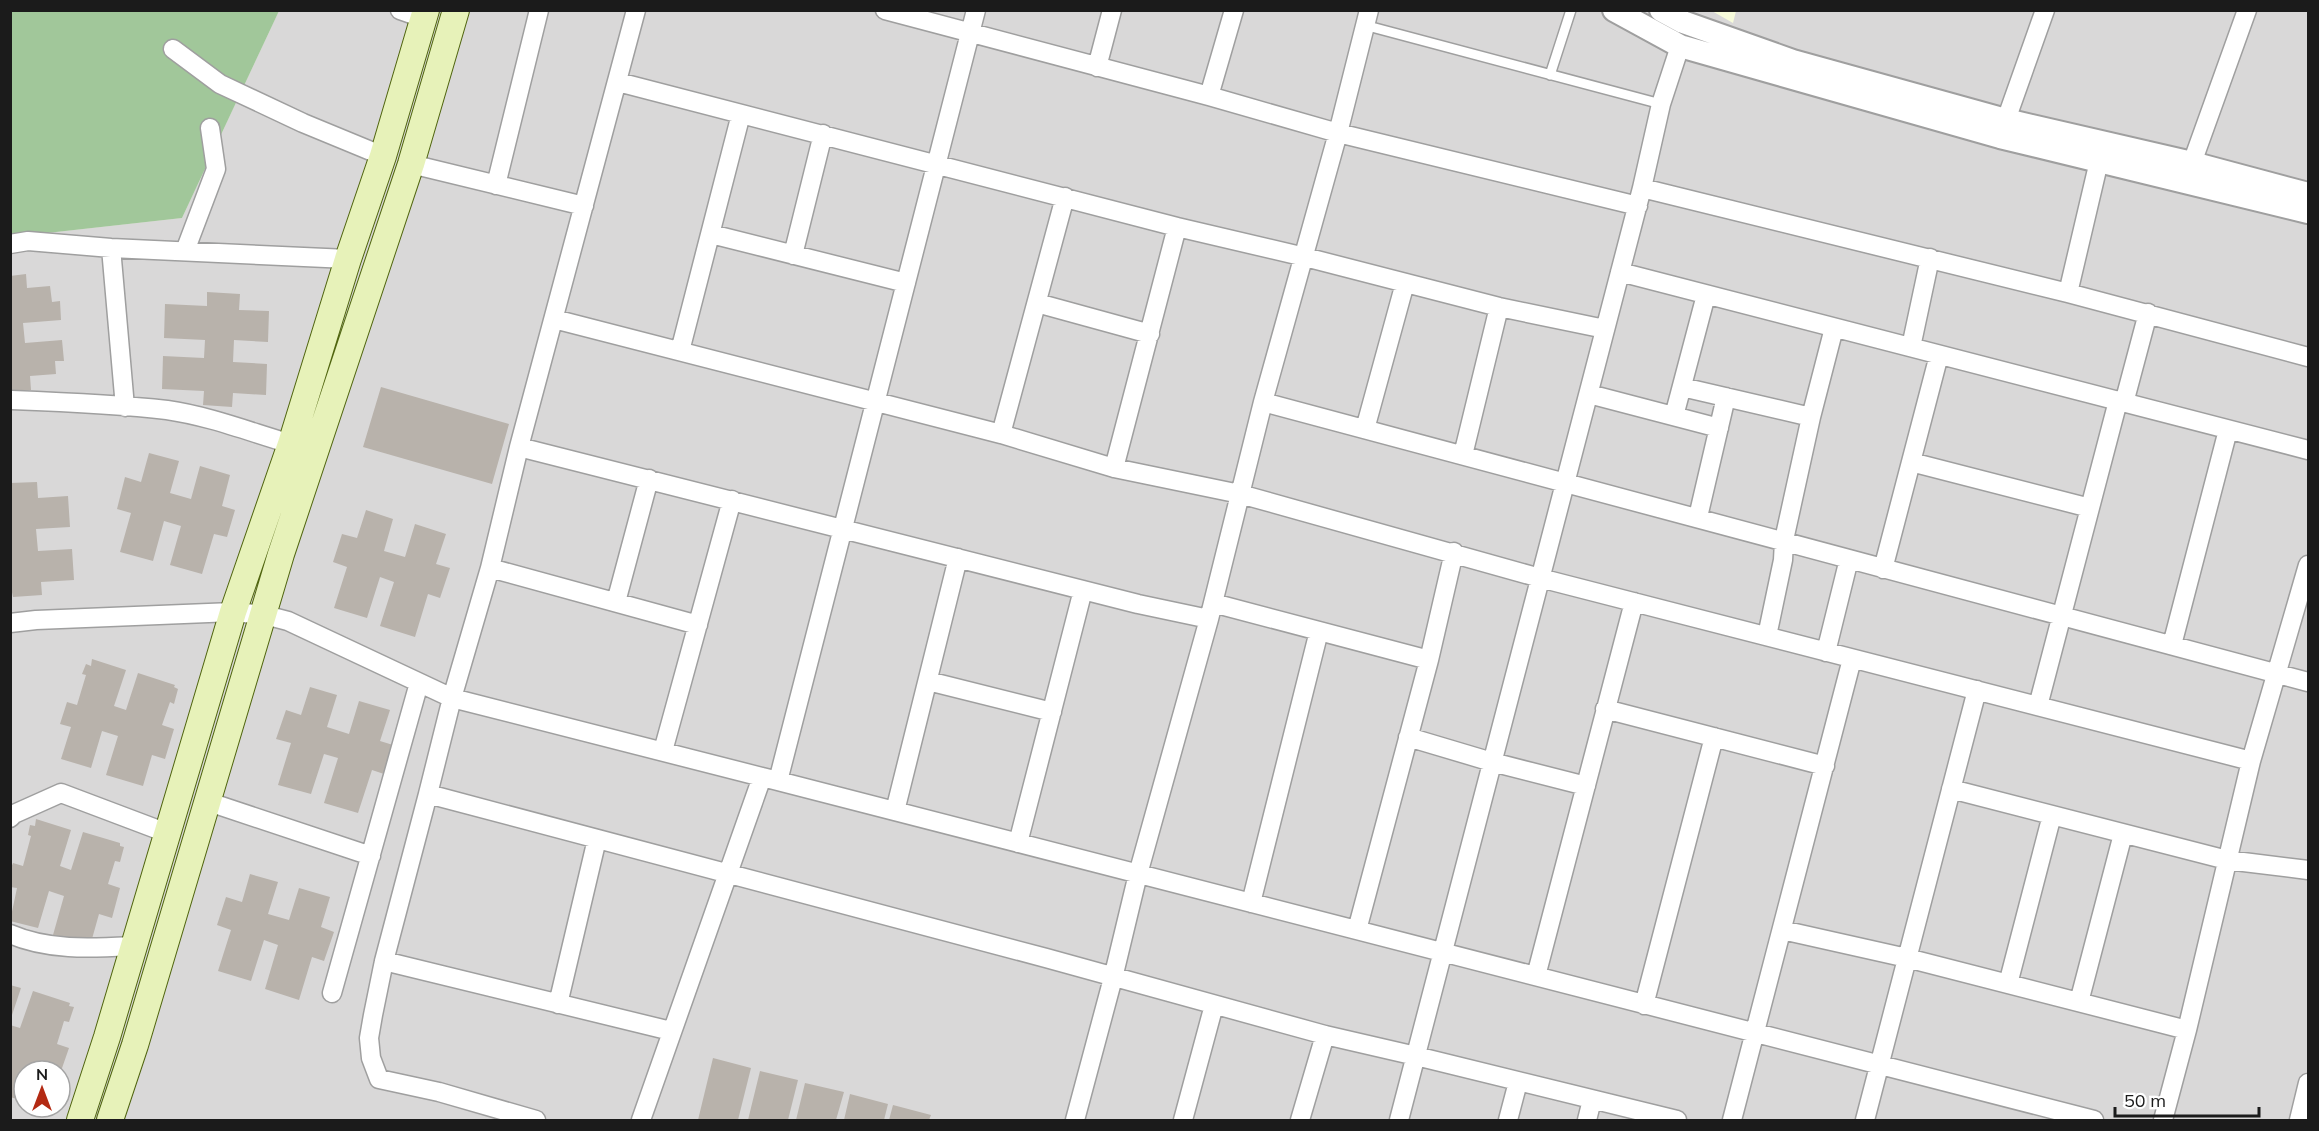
<svg xmlns="http://www.w3.org/2000/svg" width="2319" height="1131" viewBox="0 0 2319 1131" font-family="Mulish,sans-serif">
  <style>
    .residential { fill: #d9d8d8; fill-rule: evenodd }
    .education { fill: #f7fbdb }
    .forest { fill: #a1c79a }
    .building { fill: #b8b2ab }
    .lines { fill: none; stroke-linecap: round; stroke-linejoin: round }
    .service-casing { stroke: #9f9f9f; stroke-width: 12 }
    .minor-casing { stroke: #9f9f9f; stroke-width: 21 }
    .tertiary-casing { stroke: #9f9f9f; stroke-width: 26 }
    .secondary-casing { stroke: #50650f; stroke-width: 28 }
    .service { stroke: #fff; stroke-width: 9 }
    .minor { stroke: #fff; stroke-width: 18 }
    .tertiary { stroke: #fff; stroke-width: 22 }
    .secondary { stroke: #e7f2b9; stroke-width: 26 }
  </style>
  <rect width="100%" height="100%" fill="#eceae2"/>
  <path class="residential" d="M 279,11 L 2308,11 L 2308,1120 L 11,1120 L 10,237 L 182,218 ZM 24,1071 L 60,1071 L 60,1107 L 24,1107 Z"/>
  <path class="education" d="M 1712,11 L 1736,11 L 1733,23 Z"/>
  <path class="forest" d="M 10,11 L 279,11 L 182,218 L 11,237 Z"/>
  <path class="building" d="M 26,274 L 27,288 L 50,286 L 52,302 L 60,301 L 61,320 L 23,323 L 25,343 L 62,340 L 64,361 L 55,361 L 56,374 L 30,376 L 31,390 L 10,391 L 10,276 Z
    M 207,292 L 240,294 L 239,310 L 269,311 L 268,342 L 234,340 L 233,362 L 267,364 L 266,395 L 233,393 L 232,407 L 203,405 L 204,391 L 162,389 L 163,356 L 204,358 L 205,340 L 164,338 L 165,304 L 207,306 Z
    M 381,387 L 509,424 L 492,484 L 363,447 Z
    M 149,453 L 179,461 L 170,493 L 191,499 L 200,466 L 230,475 L 222,506 L 235,510 L 227,537 L 214,534 L 202,574 L 170,565 L 181,526 L 164,521 L 153,561 L 120,552 L 131,513 L 117,509 L 125,477 L 141,482 Z
    M 37,482 L 38,498 L 68,496 L 70,527 L 36,529 L 38,551 L 72,549 L 74,580 L 41,582 L 42,595 L 13,597 L 10,583 L 10,483 Z
    M 366,510 L 393,519 L 384,551 L 405,557 L 415,524 L 446,534 L 436,564 L 450,568 L 440,598 L 428,594 L 415,637 L 380,626 L 394,582 L 380,577 L 367,618 L 334,608 L 347,567 L 333,562 L 342,534 L 357,538 Z
    M 92,659 L 126,670 L 114,706 L 126,710 L 138,673 L 175,685 L 174,687 L 178,689 L 174,704 L 170,702 L 162,725 L 174,729 L 165,759 L 152,755 L 143,786 L 106,775 L 118,736 L 102,731 L 91,768 L 61,759 L 71,727 L 60,724 L 67,702 L 77,705 L 86,675 L 82,674 L 86,664 L 91,666 Z
    M 310,687 L 337,695 L 327,727 L 349,734 L 359,701 L 390,710 L 380,741 L 393,745 L 384,774 L 372,770 L 358,813 L 324,803 L 338,758 L 324,754 L 311,794 L 278,785 L 291,743 L 276,739 L 286,710 L 301,715 Z
    M 36,819 L 71,830 L 60,866 L 71,870 L 83,832 L 120,843 L 120,846 L 124,847 L 120,862 L 115,861 L 108,884 L 120,888 L 112,918 L 99,914 L 90,946 L 53,935 L 64,896 L 49,891 L 38,928 L 10,921 L 17,888 L 10,887 L 10,870 L 13,863 L 23,866 L 31,836 L 28,835 L 30,825 L 35,826 Z
    M 250,874 L 278,882 L 268,914 L 289,920 L 299,888 L 330,897 L 321,927 L 334,932 L 324,961 L 312,957 L 299,1000 L 265,989 L 278,945 L 264,940 L 251,981 L 218,971 L 231,930 L 217,925 L 226,897 L 242,902 Z
    M 10,985 L 21,988 L 11,1018 L 10,1018 Z
    M 33,991 L 70,1003 L 69,1006 L 74,1007 L 69,1022 L 64,1021 L 57,1044 L 69,1048 L 61,1071 L 24,1071 L 24,1101 L 10,1097 L 12,1054 L 10,1054 L 10,1025 L 20,1028 Z
    M 713,1058 L 751,1068 L 738,1120 L 698,1120 Z
    M 760,1071 L 798,1080 L 788,1120 L 748,1120 Z
    M 805,1083 L 844,1092 L 836,1120 L 796,1120 Z
    M 850,1094 L 888,1104 L 884,1120 L 844,1120 Z
    M 893,1105 L 931,1115 L 929,1120 L 889,1120 Z"/>
  <g class="lines">
    <g class="service-casing">
      <path id="service" d="M 1364,25 L 1661,104
        M 1550,75 L 1571,10"/>
    </g>
    <g class="minor-casing">
      <path id="minor" d="M 400,10 L 423,18
        M 885,10 L 1209,96 L 1338,133 L 1638,206
        M 173,49 L 220,84 L 303,123 L 383,156
        M 1097,67 L 1112,10
        M 618,82 L 1177,227 L 1305,257 L 1499,307 L 1605,329
        M 1209,96 L 1234,10
        M 2006,120 L 2045,10
        M 2192,163 L 2247,10
        M 411,164 L 584,206
        M 496,185 L 539,10
        M 1642,188 L 2068,293 L 2308,357
        M 711,234 L 906,283
        M 10,244 L 28,241 L 111,248 L 348,259
        M 111,248 L 125,407
        M 185,251 L 216,169 L 210,128
        M 793,255 L 823,134
        M 1620,272 L 2308,450
        M 2068,293 L 2099,161
        M 1037,303 L 1150,334
        M 554,319 L 1001,434 L 1114,468 L 1240,494 L 1540,578 L 2251,761
        M 1911,347 L 1930,258
        M 680,351 L 741,114
        M 1682,387 L 1811,417
        M 1589,394 L 1719,428
        M 10,400 C 62,402 115,404 167,410 C 209,416 250,432 291,444
        M 1263,402 L 2308,682
        M 2124,403 L 2148,313
        M 1674,416 L 1706,295
        M 1365,429 L 1405,283
        M 1001,434 L 1065,197
        M 519,447 L 1138,604 L 1209,619
        M 1463,455 L 1499,307
        M 1911,462 L 2090,508
        M 1114,468 L 1177,227
        M 1698,517 L 1726,397
        M 490,568 L 698,625
        M 1883,569 L 1939,355
        M 616,602 L 649,479
        M 1213,603 L 1429,660
        M 10,623 L 36,620 L 233,612 L 265,615 L 288,621 L 452,698 L 490,568 L 519,447 L 636,10
        M 1767,636 L 1783,560 L 1784,540 L 1811,417 L 1834,328
        M 2172,645 L 2228,430
        M 1826,652 L 1849,559
        M 928,681 L 1052,712
        M 2038,706 L 2118,401
        M 1605,709 L 1825,766
        M 1408,737 L 1492,762 L 1586,786
        M 663,751 L 732,500
        M 762,777 L 452,698 L 428,794 L 1046,958 L 1325,1035 L 1416,1056 L 1677,1120
        M 778,781 L 2094,1120
        M 1951,789 L 2227,860 L 2308,870
        M 428,794 L 384,961 L 373,1015 L 369,1038 L 371,1058 L 379,1079 L 439,1092 L 536,1120
        M 206,801 L 371,856
        M 895,811 L 958,558
        M 10,818 L 14,814 L 61,793 L 167,833
        M 1018,843 L 1083,590
        M 1251,903 L 1319,631
        M 1357,930 L 1429,660 L 1454,552
        M 1782,930 L 1907,958 L 2187,1030
        M 10,934 C 49,951 93,948 134,946
        M 384,961 L 671,1031
        M 1536,976 L 1634,602
        M 2008,984 L 2052,815
        M 332,993 L 419,683
        M 2079,1002 L 2123,834
        M 558,1004 L 597,839
        M 1644,1005 L 1714,737
        M 641,1120 L 762,777 L 778,781 L 976,10
        M 1075,1120 L 1113,978 L 1138,874 L 1209,619 L 1263,402 L 1338,133 L 1369,10
        M 1183,1120 L 1214,1005
        M 1300,1120 L 1325,1035
        M 1399,1120 L 1642,188 L 1661,104 L 1680,46
        M 1508,1120 L 1518,1082
        M 1587,1120 L 1592,1100
        M 1732,1120 L 1852,659
        M 1865,1120 L 1977,690
        M 2163,1120 L 2187,1030 L 2251,761 L 2308,565
        M 2299,1120 L 2308,1083"/>
    </g>
    <g class="tertiary-casing">
      <path id="tertiary" d="M 1614,10 L 1680,46 L 2000,137 L 2308,212
        M 1661,10 L 1683,22 L 1793,61 L 2006,120 L 2192,163 L 2308,194"/>
    </g>
    <g class="secondary-casing">
      <path id="secondary" d="M 80,1120 L 107,1037 L 233,612 L 291,444 L 348,259 L 383,156 L 426,10
        M 110,1120 L 135,1045 L 281,554 L 411,164 L 456,10"/>
    </g>
    <use href="#service" class="service"/>
    <use href="#minor" class="minor"/>
    <use href="#tertiary" class="tertiary"/>
    <use href="#secondary" class="secondary"/>
  </g>
  <rect width="2319" height="1131" fill="none" stroke="#1b1b1b" stroke-width="24"/>
  <g transform="translate(42 1089)"><circle r="28" fill="#ffffff" stroke="#a4a4a4" stroke-width="1.5"/>
  <path d="M0-4.5L10 22L0 15L-10 22Z" fill="#b32a13"/>
  <text y="-9" font-size="16" font-weight="bold" text-anchor="middle" fill="#1b1b1b">N</text>
  </g>
  <path d="M2115 1107v9h144v-9" fill="none" stroke="#1b1b1b" stroke-width="3"/>
  <text x="2124" y="1107" font-size="18" fill="#1b1b1b" stroke="#ffffff" stroke-width="4.5" paint-order="stroke">50 m</text>
</svg>
